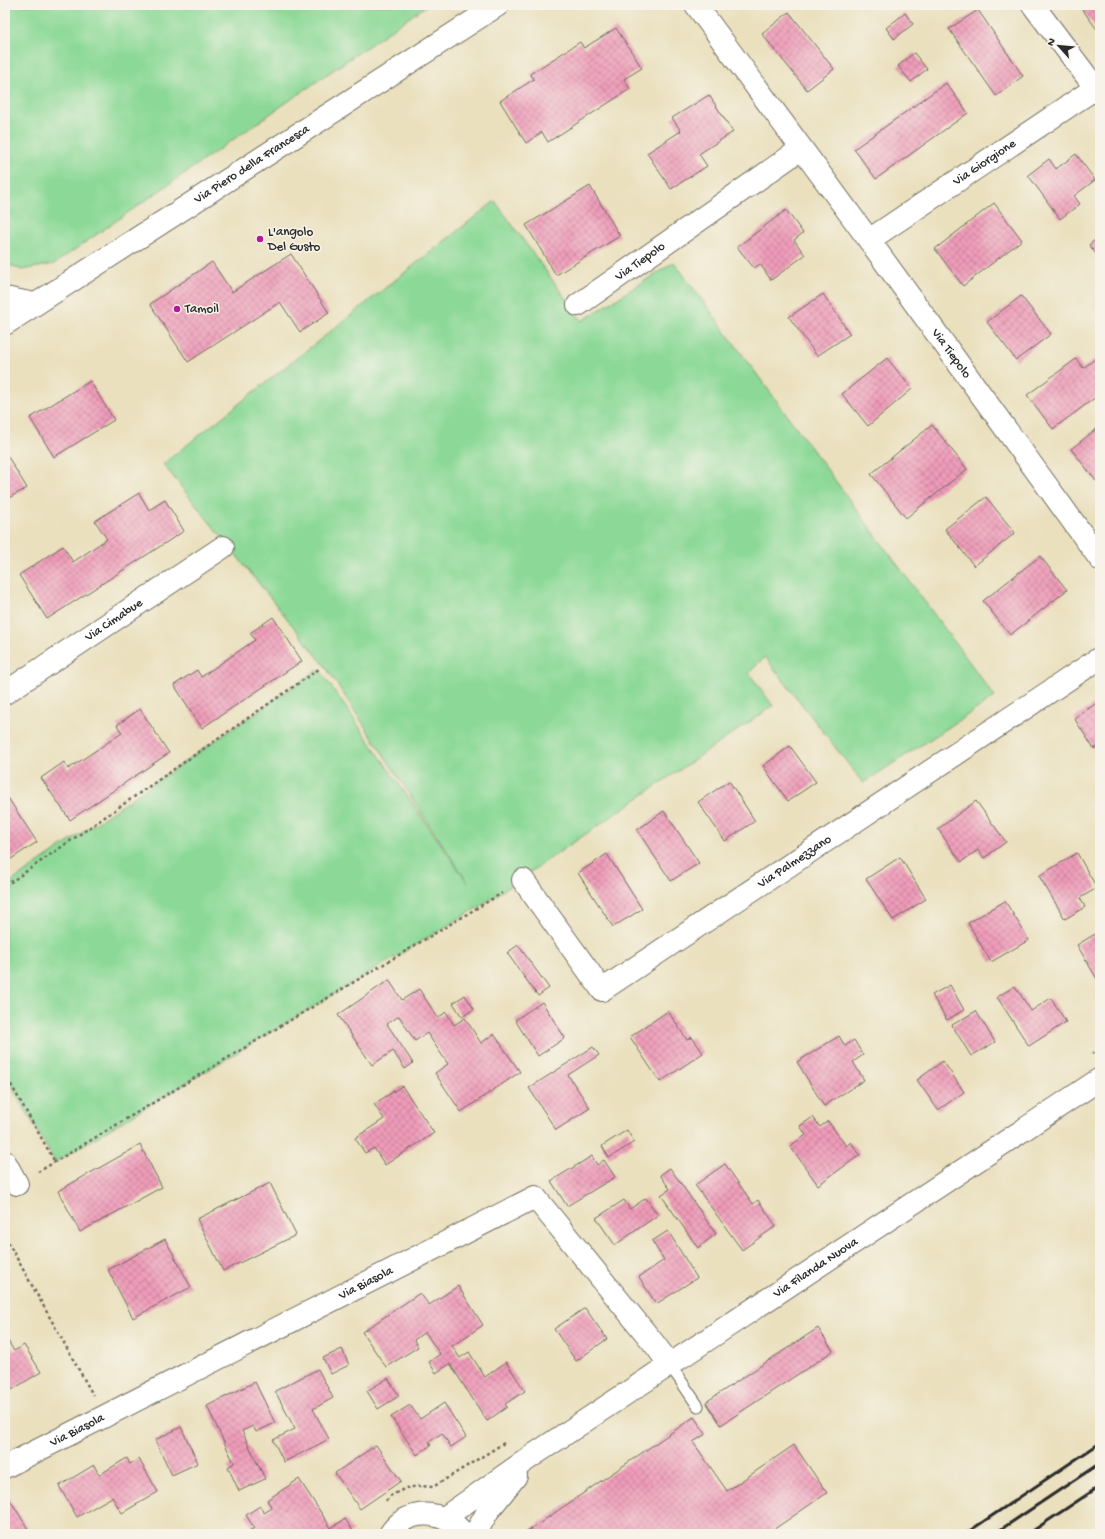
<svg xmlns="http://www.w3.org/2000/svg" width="1105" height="1539" viewBox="0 0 1105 1539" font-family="'Gochi Hand',sans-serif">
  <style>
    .green { fill: #8cd997; stroke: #5c8261 }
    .building { fill: url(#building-cross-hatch) }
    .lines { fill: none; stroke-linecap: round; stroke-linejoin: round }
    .service-casing { stroke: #6e6a5e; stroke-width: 13 }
    .minor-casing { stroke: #6e6a5e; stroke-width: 24 }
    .primary-casing { stroke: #6e6a5e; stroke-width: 24 }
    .path { stroke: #6e6a5e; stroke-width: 2.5; stroke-dasharray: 3 3; stroke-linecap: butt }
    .service { stroke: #fff; stroke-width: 11 }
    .minor { stroke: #fff; stroke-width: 22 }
    .primary { stroke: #fff; stroke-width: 22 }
    .rail { stroke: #2b2b2b; stroke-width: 3 }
    .poi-dot { fill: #b5179e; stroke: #f7f3e8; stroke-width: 1.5 }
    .labels { text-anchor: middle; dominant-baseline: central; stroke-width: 3; stroke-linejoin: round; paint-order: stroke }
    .street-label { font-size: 13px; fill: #2b2b2b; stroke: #f7f3e8 }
    .poi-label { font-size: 13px; fill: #2b2b2b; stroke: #f7f3e8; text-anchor: start }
  </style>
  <defs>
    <pattern id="building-cross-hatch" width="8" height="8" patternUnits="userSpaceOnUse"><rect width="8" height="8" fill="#ef9cb9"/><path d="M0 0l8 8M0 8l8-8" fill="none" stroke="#c27f97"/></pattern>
  </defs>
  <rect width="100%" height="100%" fill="#f7f3e8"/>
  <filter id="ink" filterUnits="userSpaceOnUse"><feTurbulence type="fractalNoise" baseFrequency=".025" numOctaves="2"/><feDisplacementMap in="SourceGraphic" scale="8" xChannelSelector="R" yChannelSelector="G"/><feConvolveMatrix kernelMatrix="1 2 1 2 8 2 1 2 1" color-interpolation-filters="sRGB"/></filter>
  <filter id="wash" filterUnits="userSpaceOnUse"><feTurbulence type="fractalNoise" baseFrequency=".012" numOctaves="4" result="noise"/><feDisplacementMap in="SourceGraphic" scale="16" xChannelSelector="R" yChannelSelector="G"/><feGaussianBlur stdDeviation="0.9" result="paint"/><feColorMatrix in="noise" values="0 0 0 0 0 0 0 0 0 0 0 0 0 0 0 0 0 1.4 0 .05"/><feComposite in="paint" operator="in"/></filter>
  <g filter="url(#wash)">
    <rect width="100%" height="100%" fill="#eae0be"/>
    <path class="green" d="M 5,5 L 427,5 L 54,264 L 22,270 L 5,263 Z
      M 495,201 L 582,321 L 674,262 L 995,697 L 863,783 L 765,657 L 749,673 L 773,706 L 482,905 L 55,1162 L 5,1074 L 5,886 L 319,669 L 468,883 L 325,666 L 163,464 Z"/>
    <g id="blocks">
      <path class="building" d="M 1079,5 L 1100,5 L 1100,31 L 1099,32 Z
        M 978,10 L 1023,76 L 996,96 L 949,29 Z
        M 789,12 L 834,69 L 807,90 L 762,34 Z
        M 905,13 L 913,24 L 894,39 L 886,28 Z
        M 616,28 L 642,68 L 624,79 L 630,89 L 548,142 L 542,132 L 526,143 L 500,101 L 534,79 L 530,74 L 580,42 L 584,48 Z
        M 914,53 L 927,69 L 911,82 L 898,66 Z
        M 946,83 L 968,113 L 876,179 L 854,149 Z
        M 709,95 L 733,132 L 699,154 L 707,166 L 671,189 L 647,153 L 681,131 L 672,118 Z
        M 1076,154 L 1095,180 L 1074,196 L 1080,204 L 1060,219 L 1028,175 L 1049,159 L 1056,169 Z
        M 590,186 L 620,236 L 556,275 L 526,225 Z
        M 994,203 L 1022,240 L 963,286 L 935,249 Z
        M 786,210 L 803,233 L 794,240 L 805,255 L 771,280 L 760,264 L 754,268 L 737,247 Z
        M 1100,236 L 1100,259 L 1089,245 Z
        M 291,254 L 329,313 L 300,332 L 280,302 L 188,362 L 150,304 L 212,262 L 232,292 Z
        M 823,294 L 850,334 L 817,356 L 789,317 Z
        M 1021,296 L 1051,334 L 1016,360 L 987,322 Z
        M 1099,356 L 1100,358 L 1100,382 L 1095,385 L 1100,392 L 1100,394 L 1053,429 L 1027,395 L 1076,359 L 1083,368 Z
        M 887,358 L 912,389 L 868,426 L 842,394 Z
        M 90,381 L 114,420 L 54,457 L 30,418 Z
        M 932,425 L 967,469 L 906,518 L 871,474 Z
        M 1100,426 L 1100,479 L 1097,482 L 1071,449 Z
        M 5,452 L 27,488 L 5,500 Z
        M 139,493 L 149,510 L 165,500 L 184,531 L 47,619 L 19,575 L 63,546 L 73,562 L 107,539 L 95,521 Z
        M 986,497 L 1015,533 L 974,566 L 945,529 Z
        M 1040,556 L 1067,590 L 1010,635 L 983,601 Z
        M 273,617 L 302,661 L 202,728 L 174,685 L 197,670 L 201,677 L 255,640 L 250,633 Z
        M 1100,701 L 1100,745 L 1094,749 L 1074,718 Z
        M 140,709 L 169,753 L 70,820 L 41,778 L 64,762 L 68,769 L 122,733 L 117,725 Z
        M 790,746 L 816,782 L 788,801 L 763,766 Z
        M 729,781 L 755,821 L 725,841 L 698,802 Z
        M 8,798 L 37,842 L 5,863 L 5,800 Z
        M 976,801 L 1006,842 L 984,858 L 978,850 L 961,862 L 938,829 Z
        M 664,811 L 699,863 L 671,881 L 637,830 Z
        M 1077,853 L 1097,888 L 1080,898 L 1085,907 L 1065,919 L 1039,876 Z
        M 607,854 L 642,909 L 613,927 L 578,873 Z
        M 900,857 L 926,899 L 893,920 L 866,879 Z
        M 1005,901 L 1029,940 L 991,962 L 968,923 Z
        M 1100,931 L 1100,984 L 1077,945 Z
        M 518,945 L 549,988 L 538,996 L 507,953 Z
        M 389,980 L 402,1000 L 419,989 L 438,1018 L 446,1012 L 454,1025 L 465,1018 L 481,1043 L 494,1034 L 520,1072 L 461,1112 L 435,1073 L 448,1064 L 427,1033 L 415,1041 L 399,1016 L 387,1024 L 413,1063 L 405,1069 L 393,1051 L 372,1065 L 338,1015 Z
        M 950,985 L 964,1010 L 947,1020 L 932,995 Z
        M 1015,986 L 1031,1011 L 1051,998 L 1066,1022 L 1029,1046 L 997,997 Z
        M 465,995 L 474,1009 L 462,1017 L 453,1003 Z
        M 542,1002 L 565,1038 L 538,1056 L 515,1020 Z
        M 668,1011 L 687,1040 L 692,1037 L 703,1053 L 660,1082 L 630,1037 Z
        M 976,1011 L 995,1042 L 971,1056 L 952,1025 Z
        M 839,1036 L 845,1046 L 854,1040 L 863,1055 L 853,1062 L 864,1080 L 824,1106 L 797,1062 Z
        M 593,1047 L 599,1055 L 568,1075 L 590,1108 L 556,1130 L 529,1088 Z
        M 943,1061 L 964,1092 L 938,1110 L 917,1080 Z
        M 402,1086 L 434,1133 L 385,1165 L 374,1148 L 365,1153 L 355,1138 L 384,1119 L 374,1104 Z
        M 813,1117 L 820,1127 L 828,1121 L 846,1146 L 851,1142 L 860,1155 L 818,1185 L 790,1146 L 806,1135 L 800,1126 Z
        M 627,1130 L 634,1142 L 609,1158 L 602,1146 Z
        M 140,1145 L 162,1187 L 80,1232 L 58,1191 Z
        M 592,1156 L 597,1165 L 604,1160 L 615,1177 L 567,1206 L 551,1181 Z
        M 725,1164 L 753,1204 L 758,1200 L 776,1226 L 742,1250 L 695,1185 Z
        M 670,1168 L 716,1234 L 698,1248 L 661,1195 L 670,1189 L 660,1175 Z
        M 270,1183 L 296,1235 L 223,1271 L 197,1219 Z
        M 646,1198 L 658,1215 L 615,1245 L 596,1218 L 624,1200 L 630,1209 Z
        M 668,1231 L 697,1278 L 656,1304 L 639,1277 L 664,1260 L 652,1241 Z
        M 165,1239 L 191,1287 L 133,1318 L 108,1270 Z
        M 458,1286 L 483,1325 L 452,1346 L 460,1358 L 469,1352 L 485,1377 L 506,1362 L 525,1391 L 505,1404 L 507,1407 L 487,1421 L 450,1364 L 436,1373 L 429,1362 L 440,1354 L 425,1332 L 414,1340 L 418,1347 L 386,1367 L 362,1332 L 420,1293 L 429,1305 Z
        M 585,1308 L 607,1339 L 576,1361 L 554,1329 Z
        M 818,1328 L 833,1351 L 721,1425 L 706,1402 Z
        M 5,1336 L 14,1351 L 24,1345 L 41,1372 L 5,1394 Z
        M 342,1349 L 349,1365 L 331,1374 L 323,1358 Z
        M 318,1369 L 333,1398 L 313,1409 L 329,1439 L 284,1462 L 273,1440 L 295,1429 L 275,1391 Z
        M 388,1378 L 399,1396 L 378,1409 L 367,1391 Z
        M 255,1382 L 275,1423 L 256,1432 L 253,1426 L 242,1431 L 265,1479 L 239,1491 L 228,1467 L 234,1463 L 207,1406 Z
        M 444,1403 L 466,1437 L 451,1447 L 442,1433 L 429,1442 L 431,1445 L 417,1455 L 391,1417 L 410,1405 L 420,1419 Z
        M 694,1417 L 706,1434 L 693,1442 L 727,1491 L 794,1445 L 827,1493 L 767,1534 L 524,1534 Z
        M 181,1427 L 198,1463 L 172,1475 L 155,1440 Z
        M 376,1445 L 401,1481 L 360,1509 L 335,1473 Z
        M 127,1458 L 130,1464 L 139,1459 L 158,1492 L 122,1513 L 112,1497 L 77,1517 L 59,1486 L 94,1465 L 99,1475 Z
        M 299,1479 L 331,1528 L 345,1519 L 353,1531 L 348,1534 L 251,1534 L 249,1531 L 254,1528 L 246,1515 L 260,1506 L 264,1513 L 272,1508 L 267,1500 Z
        M 9,1498 L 28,1529 L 20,1534 L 5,1534 L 5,1500 Z"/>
    </g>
  </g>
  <g filter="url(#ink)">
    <use href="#blocks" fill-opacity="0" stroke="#6e6a5e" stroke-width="1"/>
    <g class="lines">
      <g class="service-casing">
        <path id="service" d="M 670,1365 L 698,1406"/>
      </g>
      <g class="minor-casing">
        <g id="minor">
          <path id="s1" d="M 696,5 L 869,240 L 1100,559"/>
          <path d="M 1033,5 L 1100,94"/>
          <path id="s2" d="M 869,240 L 1100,85"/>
          <path d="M 5,298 L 35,304"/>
          <path id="s3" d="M 578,305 L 801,149"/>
          <path id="s4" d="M 5,693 L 223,547"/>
          <path id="s5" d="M 523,880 L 602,990 L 1100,658"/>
          <path d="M 5,1162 L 17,1184"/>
          <path id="s6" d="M 5,1467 L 535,1197 L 656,1346 L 670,1365"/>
          <path id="s7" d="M 444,1518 L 532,1456 L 1100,1079"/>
          <path d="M 390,1534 C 408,1506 445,1510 464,1534"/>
          <path d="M 475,1534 L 488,1511 L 516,1476"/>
        </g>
      </g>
      <g class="primary-casing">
        <g id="primary">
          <path id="s8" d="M 5,324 L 498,5"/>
        </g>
      </g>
      <path class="path" d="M 5,886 L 319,669
        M 1092,1054 L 1100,1049
        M 5,1074 L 55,1162
        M 38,1172 L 502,893
        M 5,1237 L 93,1395
        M 386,1501 L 390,1496 L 406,1488 L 419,1486 L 433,1487 L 504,1443"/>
      <use href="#service" class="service"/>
      <use href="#minor" class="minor"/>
      <use href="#primary" class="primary"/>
      <path class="rail" d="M 965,1534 L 1100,1443
        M 994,1534 L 1100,1463
        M 1028,1534 L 1100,1486"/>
    </g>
  </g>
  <g class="poi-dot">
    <circle cx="260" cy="239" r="4"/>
    <circle cx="177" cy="309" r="4"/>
  </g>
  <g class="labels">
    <g class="street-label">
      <text stroke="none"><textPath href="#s2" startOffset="139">Via Giorgione</textPath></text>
      <text stroke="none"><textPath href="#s8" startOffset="294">Via Piero della Francesca</textPath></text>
      <text stroke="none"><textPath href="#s3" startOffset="76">Via Tiepolo</textPath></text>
      <text stroke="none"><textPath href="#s1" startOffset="432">Via Tiepolo</textPath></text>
      <text stroke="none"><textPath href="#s4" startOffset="131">Via Cimabue</textPath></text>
      <text stroke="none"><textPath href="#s5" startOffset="367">Via Palmezzano</textPath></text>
      <text stroke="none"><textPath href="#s7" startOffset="448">Via Filanda Nuova</textPath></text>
      <text stroke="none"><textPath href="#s6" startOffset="405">Via Biasola</textPath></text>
      <text stroke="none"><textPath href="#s6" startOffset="81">Via Biasola</textPath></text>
    </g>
    <g class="poi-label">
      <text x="268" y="232">L'angolo<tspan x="268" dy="15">Del Gusto</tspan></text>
      <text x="185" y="309">Tamoil</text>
    </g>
  </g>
  <rect width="1105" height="1539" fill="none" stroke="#f7f3e8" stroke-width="20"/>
  <g transform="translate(1059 46) rotate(297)" stroke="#f7f3e8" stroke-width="3" paint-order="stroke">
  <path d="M0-3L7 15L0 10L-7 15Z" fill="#2b2b2b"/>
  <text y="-6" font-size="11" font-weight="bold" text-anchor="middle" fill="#2b2b2b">N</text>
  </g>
</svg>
